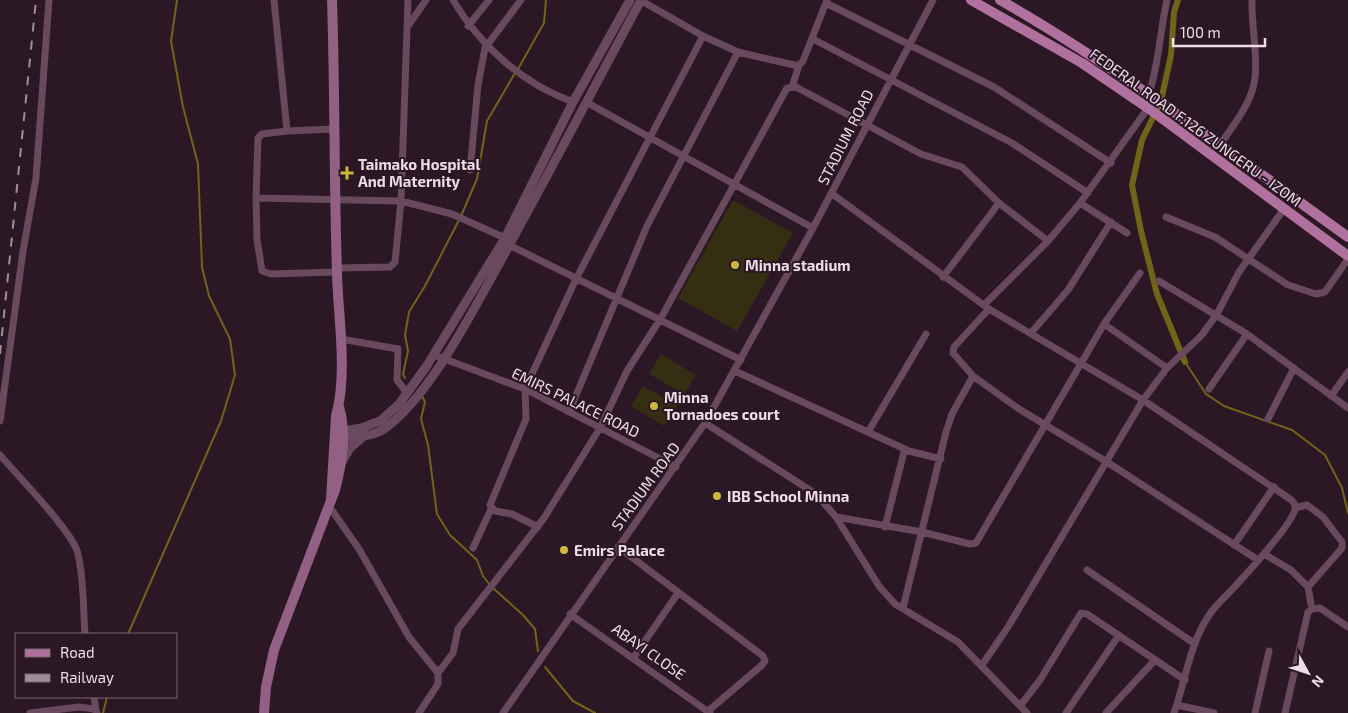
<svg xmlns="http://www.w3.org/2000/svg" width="1348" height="713" viewBox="0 0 1348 713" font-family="'Exo 2',sans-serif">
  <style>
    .pitch { fill: #342f13 }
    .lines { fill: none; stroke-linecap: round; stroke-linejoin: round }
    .stream { stroke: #6f6519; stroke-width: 2 }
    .canal { stroke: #6f6519; stroke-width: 6 }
    .minor { stroke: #68495e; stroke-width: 7 }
    .tertiary { stroke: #68495e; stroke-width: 9 }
    .secondary { stroke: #916082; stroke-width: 10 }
    .primary { stroke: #b1719e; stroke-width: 10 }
    .rail { stroke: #a08e99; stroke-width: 2; stroke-dasharray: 9 9; stroke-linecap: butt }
    .poi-dot { fill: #cbb939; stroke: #2c1725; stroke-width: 2 }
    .labels { text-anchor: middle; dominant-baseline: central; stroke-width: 4; stroke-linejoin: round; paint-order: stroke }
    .street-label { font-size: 15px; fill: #ecdde6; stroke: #2c1725 }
    .poi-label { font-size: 15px; font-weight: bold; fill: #ecdde6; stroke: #2c1725; text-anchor: start }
  </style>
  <rect width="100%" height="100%" fill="#2c1725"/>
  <path class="pitch" d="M 733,200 L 793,233 L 737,331 L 678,298 Z
    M 661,354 L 696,375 L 684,394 L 649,374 Z
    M 643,386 L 677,406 L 664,426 L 631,406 Z"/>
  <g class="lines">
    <path class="stream" d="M 518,69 L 544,23 L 546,0
      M 461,216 L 477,179 L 487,121 L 515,73
      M 1185,362 L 1206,394 L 1224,406 L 1292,430 L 1325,455 L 1342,488 L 1348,513
      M 405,378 L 403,374 L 408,351 L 405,335 L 409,312 L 425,286 L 459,220
      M 422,396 L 425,402 L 421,419 L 428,445 L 437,514 L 450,535 L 477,560 L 483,576 L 490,585
      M 493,588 L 523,615 L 535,629 L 538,651
      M 128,634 L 221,421 L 235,375 L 230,339 L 209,296 L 202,267 L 198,164 L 183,107 L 171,41 L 177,0
      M 545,667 L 573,701 L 595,713
      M 103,713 L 107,697"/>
    <path class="canal" d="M 1178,0 L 1174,12 L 1171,55 L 1161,101 L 1142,140 L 1132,185 L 1141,231 L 1157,294 L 1185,362"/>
    <path class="minor" d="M 274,0 L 287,131 L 334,129
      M 453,0 C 480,46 523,84 573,102
      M 640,0 L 703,36 L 738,52 L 794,65 L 799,65 L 803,61 L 827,0
      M 826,3 L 994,87 L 1111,163
      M 408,26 L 426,0
      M 468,26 L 489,0
      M 813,39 L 1012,143 L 1088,193
      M 488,44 L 521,0
      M 792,87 L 799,65
      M 1149,94 C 1159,63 1160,31 1167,0
      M 586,102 L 813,228
      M 287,131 L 262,134 L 258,138 L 256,198 L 401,201 L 452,214 L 505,238
      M 1220,145 C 1232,127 1247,109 1253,88 C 1260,63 1251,27 1252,0
      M 470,170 L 478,85 L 486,43
      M 831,193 L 989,309 L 1143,400 L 1290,499 C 1293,501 1296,505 1295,509 C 1292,526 1233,589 1218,604 C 1191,632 1187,677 1174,713
      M 256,198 L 257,239 L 262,271 L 271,274 L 336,272
      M 1080,203 L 1127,233
      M 1166,217 L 1215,237 L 1288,285 L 1316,294 L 1325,292 L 1348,259
      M 509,245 L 741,360
      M 337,268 L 390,267 L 395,262 L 401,201 L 408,0
      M 943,277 L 999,203
      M 1159,281 L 1247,334 L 1348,408
      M 984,305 L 1048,241 L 1080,203 L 1148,108
      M 989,309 L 954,347 L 953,353 L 973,376 L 1019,409 L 1107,462 L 1258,560
      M 1104,324 L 1167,368
      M 1031,333 L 1068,290 L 1111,222
      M 341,339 L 398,349 L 397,380 L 407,393
      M 434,355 L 525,389 L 676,467
      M 735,371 L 907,450
      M 1209,389 L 1247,334
      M 1331,396 L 1348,372
      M 569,412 L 647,226 L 738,52
      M 1268,419 L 1294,368
      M 0,421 L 23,251 L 36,178 L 49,0
      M 705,423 L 816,494 L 836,517 L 879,586 L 895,604 L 958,642 L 1027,713
      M 868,432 L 926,334
      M 0,455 C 16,474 74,533 78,554 C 84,579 83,608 85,634
      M 329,506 L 359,549 L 409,637 L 438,673 L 438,684 L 419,713
      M 836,517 L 922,532 L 970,544 L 976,543 L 1104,324 L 1140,273
      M 538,527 L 512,514 L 495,511 L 490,505 L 526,419 L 525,389 L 576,279 L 703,36
      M 885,527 L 904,452 L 909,451 L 941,459
      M 1234,545 L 1274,487
      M 618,547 L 763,656 L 765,661 L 761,666 L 708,711
      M 473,548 L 491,509
      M 1264,554 L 1291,570 L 1308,587 L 1342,548 L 1342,542 L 1323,517 L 1307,505 L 1295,508
      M 1087,570 L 1195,644
      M 903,608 L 946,432 L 952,414 L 973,376
      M 1312,609 L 1320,608 L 1348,627
      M 570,614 L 710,713
      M 634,657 L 678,593
      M 982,665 L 1008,627 L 1143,400 L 1167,368 L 1201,336 L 1217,314 L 1239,272 L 1284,209
      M 438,673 L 453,653 L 458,629 L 544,518 L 600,428 L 627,371 L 661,318 L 787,88 L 796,87 L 921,154 L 962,167 L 999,203 L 1048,241
      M 94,697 L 96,711
      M 1177,705 L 1214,713
      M 1020,706 L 1040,680 L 1081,613 L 1087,614 L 1185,680
      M 30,713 L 79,707 L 94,709 L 97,713
      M 503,713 L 705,423 L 813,228 L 933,0
      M 1066,713 L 1119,635
      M 1106,713 L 1155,660
      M 1255,713 L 1269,651
      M 1285,713 L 1308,612 L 1312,609 L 1308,587"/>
    <path class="tertiary" d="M 338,432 L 361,428 L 380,421 L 399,404 L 426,367 L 505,238 L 573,102 L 630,0
      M 336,440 C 352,436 371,438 384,429 C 429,398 472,312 499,264 C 547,177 594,88 641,0
      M 341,464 L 350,448 L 364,436"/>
    <path class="secondary" d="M 331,500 L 336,416 C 348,373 338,317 337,273 C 334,182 335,91 332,0
      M 264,713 L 266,687 L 274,650 L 335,490 C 342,463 347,434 339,407"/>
    <path class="primary" d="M 971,0 L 1082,63 L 1148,108 L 1348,256
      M 1000,0 C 1122,70 1234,155 1348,237"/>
    <path class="rail" d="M 0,354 L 36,0"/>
  </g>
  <g class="poi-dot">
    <path d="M344.5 165.5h5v5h5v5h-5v5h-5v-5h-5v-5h5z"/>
    <circle cx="735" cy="265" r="5"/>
    <circle cx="654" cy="406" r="5"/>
    <circle cx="717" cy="496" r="5"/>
    <circle cx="564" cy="550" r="5"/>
  </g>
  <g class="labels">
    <g class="street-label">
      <text transform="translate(1196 127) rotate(36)">FEDERAL ROAD F.126 ZUNGERU - IZOM</text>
      <text transform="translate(845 137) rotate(-63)">STADIUM ROAD</text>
      <text transform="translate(576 402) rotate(26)">EMIRS PALACE ROAD</text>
      <text transform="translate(645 486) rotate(-54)">STADIUM ROAD</text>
      <text transform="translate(649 651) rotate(35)">ABAYI CLOSE</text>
    </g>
    <g class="poi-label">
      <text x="358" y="164">Taimako Hospital<tspan x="358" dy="17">And Maternity</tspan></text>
      <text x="745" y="265">Minna stadium</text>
      <text x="664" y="397">Minna<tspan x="664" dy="17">Tornadoes court</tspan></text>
      <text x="727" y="496">IBB School Minna</text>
      <text x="574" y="550">Emirs Palace</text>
    </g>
  </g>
  <rect x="15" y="633" width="162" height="65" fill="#2c1725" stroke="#796672"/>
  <rect x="25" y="649" width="25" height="8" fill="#b1719e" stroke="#796672"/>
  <text x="60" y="658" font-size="15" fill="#ecdde6">Road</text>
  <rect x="25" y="674" width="25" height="8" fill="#a08e99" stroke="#796672"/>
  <text x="60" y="683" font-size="15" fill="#ecdde6">Railway</text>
  <g transform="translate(1308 673) rotate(130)" stroke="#2c1725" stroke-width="4" paint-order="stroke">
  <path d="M0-4L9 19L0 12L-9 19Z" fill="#ecdde6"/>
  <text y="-8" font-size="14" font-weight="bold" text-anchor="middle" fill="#ecdde6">N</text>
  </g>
  <path d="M1173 38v8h92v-8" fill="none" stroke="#ecdde6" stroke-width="2.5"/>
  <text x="1180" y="38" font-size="15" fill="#ecdde6" stroke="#2c1725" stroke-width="4" paint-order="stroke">100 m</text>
</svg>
